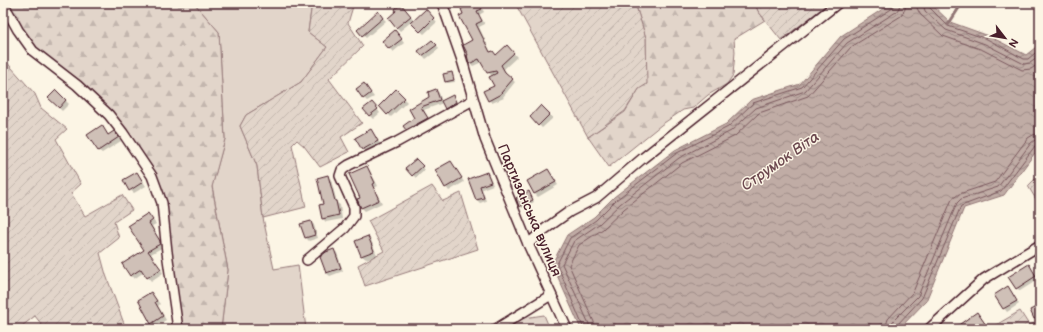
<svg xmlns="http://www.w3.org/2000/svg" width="1043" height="332" font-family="'Balsamiq Sans',sans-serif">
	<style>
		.grass { fill: #e2d5ca; stroke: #967a7a }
		.forest { fill: url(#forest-firs); stroke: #967a7a }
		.garden { fill: url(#garden-furrows); stroke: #967a7a }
		.water { fill: url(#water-waves); stroke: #917474 }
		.shadow { fill: #0003 }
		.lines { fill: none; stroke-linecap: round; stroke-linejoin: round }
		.shore { stroke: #79575c; stroke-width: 1 }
		.stream { stroke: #917474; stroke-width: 3 }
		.building { fill: #cfc0b7; stroke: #4a1f2b }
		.minor-casing { stroke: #4a1f2b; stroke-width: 12 }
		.minor { stroke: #fcf5e5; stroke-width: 9 }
		.labels { text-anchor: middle; stroke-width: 3; stroke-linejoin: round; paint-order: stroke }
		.street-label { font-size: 14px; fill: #4a1f2b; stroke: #fcf5e5 }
		.water-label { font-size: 15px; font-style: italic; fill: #6d4950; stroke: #fcf5e5 }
	</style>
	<defs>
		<pattern id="forest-firs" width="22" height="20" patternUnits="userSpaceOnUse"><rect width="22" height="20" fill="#e2d5ca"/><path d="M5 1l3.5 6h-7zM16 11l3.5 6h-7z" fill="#c3b6ae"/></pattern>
		<pattern id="garden-furrows" width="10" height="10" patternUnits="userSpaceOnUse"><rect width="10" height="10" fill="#e2d5ca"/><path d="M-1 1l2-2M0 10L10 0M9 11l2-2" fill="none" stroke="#c3b6ae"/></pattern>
		<pattern id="water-waves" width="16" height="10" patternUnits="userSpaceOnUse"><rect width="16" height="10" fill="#c0aca5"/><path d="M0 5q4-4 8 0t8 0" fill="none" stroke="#9e8b87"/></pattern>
	</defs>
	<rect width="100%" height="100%" fill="#fcf5e5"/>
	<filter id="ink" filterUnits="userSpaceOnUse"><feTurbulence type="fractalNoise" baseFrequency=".025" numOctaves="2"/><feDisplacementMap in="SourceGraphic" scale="8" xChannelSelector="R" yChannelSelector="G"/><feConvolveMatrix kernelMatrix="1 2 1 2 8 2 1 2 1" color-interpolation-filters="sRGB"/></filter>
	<g filter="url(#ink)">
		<g class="grass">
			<path d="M194,3H312L308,32L327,47L301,82L246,115L240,126L257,166L263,218L274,269L298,265L306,329H221L228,270L212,186L225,139L219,32Z"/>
			<path d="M544,315L550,329H507L517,319Z"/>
		</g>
		<g class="forest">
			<path d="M8,3H194L219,32L225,139L212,187L228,270L221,329H178L162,203L123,133L33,51Z"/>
			<path d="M635,3H755L758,11L765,20L734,39L735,52L733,75L727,84L708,95L693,108L683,110L661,125L609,167L588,137L625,112L639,89L646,58V38Z"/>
		</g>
		<g class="garden">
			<path d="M312,3H354L348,23L363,46L329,79L362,123L341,137L349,152L320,167L304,146L297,140L292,145L306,207L263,218L257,166L240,126L246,115L301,82L327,47L308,32Z"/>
			<path d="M515,3H635L646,38L647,84L639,89L625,111L588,137Z"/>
			<path d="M755,3H829L781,40L758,11Z"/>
			<path d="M3,58L35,94L41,108L67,129L56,139L81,184L71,193L85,216L122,195L132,210L114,222L119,238L100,253L106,275L126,329H45L35,316L18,329H3Z"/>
			<path d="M1040,174V200L1037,201L1028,186Z"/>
			<path d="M432,186L443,201L461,193L478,249L365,286L358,265L384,251L368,221Z"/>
			<path d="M1020,311L1029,325L1040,321V329H989Z"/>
		</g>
		<path class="water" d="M897,3H930L950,22L989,36L1026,55L1040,44V146L1004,195L964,208L926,301L899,329H581L552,264L567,235L594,217L614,197L675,150L726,124L751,100L800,84L841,36L889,5Z"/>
		<g class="shadow">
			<path d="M474,3H479L484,12L479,15L485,24L479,27L491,53L493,52L497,56L507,46L517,57L504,69L508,76L515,82L503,97L504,98L492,103L489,100L495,86L492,76L488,72L482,62L473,66L470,63L473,41Z"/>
			<path d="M404,8L414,21L426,10L437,22L424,34L411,22L400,31L396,27L398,11Z"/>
			<path d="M381,16L386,21L366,38L358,30Z"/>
			<path d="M398,35L404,43L393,52L383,41Z"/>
			<path d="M436,44L439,49L426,59L419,51Z"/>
			<path d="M452,73L455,82L447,83L444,75Z"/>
			<path d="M364,84L374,97L367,101L364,98Z"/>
			<path d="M436,90L439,93L442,102L452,96L459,106L449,111L443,103L424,110L430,121L409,133L406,130L416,119L410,110L431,97Z"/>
			<path d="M56,91L69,104L62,111L49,98Z"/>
			<path d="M396,91L407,102L391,117L380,106Z"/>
			<path d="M375,106L380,113L373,119L369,115Z"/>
			<path d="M541,107L553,118L542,128L531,117Z"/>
			<path d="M105,130L109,136H117L121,141L102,153L98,150Z"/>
			<path d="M371,130L381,145L367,153L357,138Z"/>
			<path d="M451,162L464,182L449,191L446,187Z"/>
			<path d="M419,163L425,170L416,178L413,175Z"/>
			<path d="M366,167L370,171L378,186L374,188L382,203L365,211L362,208V198Z"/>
			<path d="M548,170L558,185L538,197L535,194Z"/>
			<path d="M137,173L146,186L134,193L130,190Z"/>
			<path d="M487,173L490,177L493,185L482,189L486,201L480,203L477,200L470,179Z"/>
			<path d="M328,176L331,180L337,203L340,205L342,219L326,222L323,219Z"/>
			<path d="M530,194L534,202L522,208L517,198Z"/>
			<path d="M148,214L156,224L152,226L163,247L151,254L163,273L151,281L144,272L134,279L131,275L145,250Z"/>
			<path d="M311,222L314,225L318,238L309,241L306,238Z"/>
			<path d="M368,237L371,240L377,255L366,259L362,256L357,241Z"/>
			<path d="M334,250L337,253L343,271L330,276L326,273Z"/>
			<path d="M1028,265L1039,279L1020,291L1017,288Z"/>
			<path d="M1008,287L1019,304L1007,312L1004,308Z"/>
			<path d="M151,293L160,304L158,306L166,320L155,326L152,323Z"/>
			<path d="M1040,306V321L1039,322L1035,319L1031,311Z"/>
			<path d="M980,317L989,329H960Z"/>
		</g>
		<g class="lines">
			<g class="shore">
				<path d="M916,3L917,8L920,14L943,36L983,50L1022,70L1031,69L1040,63"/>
				<path d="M923,3L925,11L946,30L985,44L1024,64L1030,63L1040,56"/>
				<path d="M928,3L929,7L948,26L987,39L1024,59H1028L1040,49"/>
				<path d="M584,329L557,264L570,238L596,220L616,200L677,153L728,127L753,103L802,87L844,39L893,8L895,3"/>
				<path d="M589,329V324L562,264L574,241L599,224L620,204L679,158L731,131L756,108L805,91L847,43L896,12L899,8L900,3"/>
				<path d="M595,329L594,322L569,265L579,245L603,229L624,209L682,163L735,136L759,113L808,96L851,47L901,16L905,9L906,3"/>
				<path d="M885,329L888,319L913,292L952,199L959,194L995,182L1028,138L1033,135L1040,133"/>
				<path d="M891,329L893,321L918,296L957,203L961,199L998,187L1031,143L1035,140L1040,139"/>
				<path d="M896,329L897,325L922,298L961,206L1001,191L1035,146L1040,144"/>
			</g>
			<path class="stream" d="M948,25L962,3"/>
		</g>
		<g class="building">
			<path d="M472,3H479L482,9L477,11L482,21L476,24L490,52L493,51L496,55L507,45L514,53L501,65L505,72L513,79L501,93V94L488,101L483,91L494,86L489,77L497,73L496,71L487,73L479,59L469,64L467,55H468L463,45L472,40L459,16L463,14L461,9Z"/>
			<path d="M401,4L411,16L396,28L388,18L396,11L395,9Z"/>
			<path d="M426,9L434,18L420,32L411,23Z"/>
			<path d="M378,11L383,18L362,36L357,30Z"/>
			<path d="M395,30L402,39L389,49L382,41Z"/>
			<path d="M432,40L437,45L422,56L418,51Z"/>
			<path d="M452,72L454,80L445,82L443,74Z"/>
			<path d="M364,83L371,93L363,99L356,89Z"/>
			<path d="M396,89L405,98L387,115L379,106Z"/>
			<path d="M436,89L440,100L421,107L428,118L406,130L403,126L414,118L409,109L429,97L428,92Z"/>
			<path d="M56,90L66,100L59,108L48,98Z"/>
			<path d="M453,95L456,102L445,109L441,101Z"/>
			<path d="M372,102L378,109L369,116L363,109Z"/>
			<path d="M541,105L550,114L538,126L530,117Z"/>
			<path d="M102,125L108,135L114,131L119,137L98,151L87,135Z"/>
			<path d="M371,129L378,141L362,150L355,138Z"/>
			<path d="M416,159L423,166L412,176L405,168Z"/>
			<path d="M451,161L462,178L445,188L435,170Z"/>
			<path d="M367,166L375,183L372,184L379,200L361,208L357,199L360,198L349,174Z"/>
			<path d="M548,169L556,182L534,194L527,181Z"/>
			<path d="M137,172L143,182L129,191L123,180Z"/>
			<path d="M487,172L491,182L480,186L484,198L476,200L468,179Z"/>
			<path d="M328,175L335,201H336L339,215L322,219L319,205L323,204L317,178Z"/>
			<path d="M529,191L533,200L519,207L516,198Z"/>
			<path d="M148,213L153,220L149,223L160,241V244L148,251L161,269L147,278L141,269L130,276L122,264L144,250L128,226Z"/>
			<path d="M311,221L315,235L305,238L300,224Z"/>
			<path d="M368,236L374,251L361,256L355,241Z"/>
			<path d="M334,249L341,268L326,273L320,257L326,252Z"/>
			<path d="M1029,264L1036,276L1016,289L1008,277Z"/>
			<path d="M1008,286L1017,301L1003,309L994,295Z"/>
			<path d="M151,292L157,301L155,302L163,316L151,324L138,300Z"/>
			<path d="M1040,305V317L1034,319L1030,310Z"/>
			<path d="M977,312L986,325L981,329H953Z"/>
		</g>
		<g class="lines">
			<defs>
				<g id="minor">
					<path d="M3,3L18,30L33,51L77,85L109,115L123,133L152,176L162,203L167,252L178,329"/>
					<path d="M442,3L462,60L485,139L528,244L567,329"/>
					<path d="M528,244L545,229L569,212L596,198L643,158L838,3"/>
					<path d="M307,260L345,228L354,216V207L340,176L342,170L349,165L397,142L473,100"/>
					<path d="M496,329L551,295"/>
					<path d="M929,329L984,279L1040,245"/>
				</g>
			</defs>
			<use href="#minor" class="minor-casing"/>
			<use href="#minor" class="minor"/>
		</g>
	</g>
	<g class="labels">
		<g class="street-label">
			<text transform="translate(530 210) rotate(67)" y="5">Партизанська вулиця</text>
		</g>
		<g class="water-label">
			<text transform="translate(780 161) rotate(-35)" y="5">Струмок Віта</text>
		</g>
	</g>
	<rect width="1043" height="332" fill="none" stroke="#fcf5e5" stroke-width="16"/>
	<rect x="8" y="8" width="1027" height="316" fill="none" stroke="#4a1f2b" stroke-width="1.5" filter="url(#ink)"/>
	<g transform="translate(1005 38) rotate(121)" stroke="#fcf5e5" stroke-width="3" paint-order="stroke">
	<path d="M0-3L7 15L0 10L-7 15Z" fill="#4a1f2b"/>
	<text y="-6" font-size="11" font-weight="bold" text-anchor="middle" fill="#4a1f2b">N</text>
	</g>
</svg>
